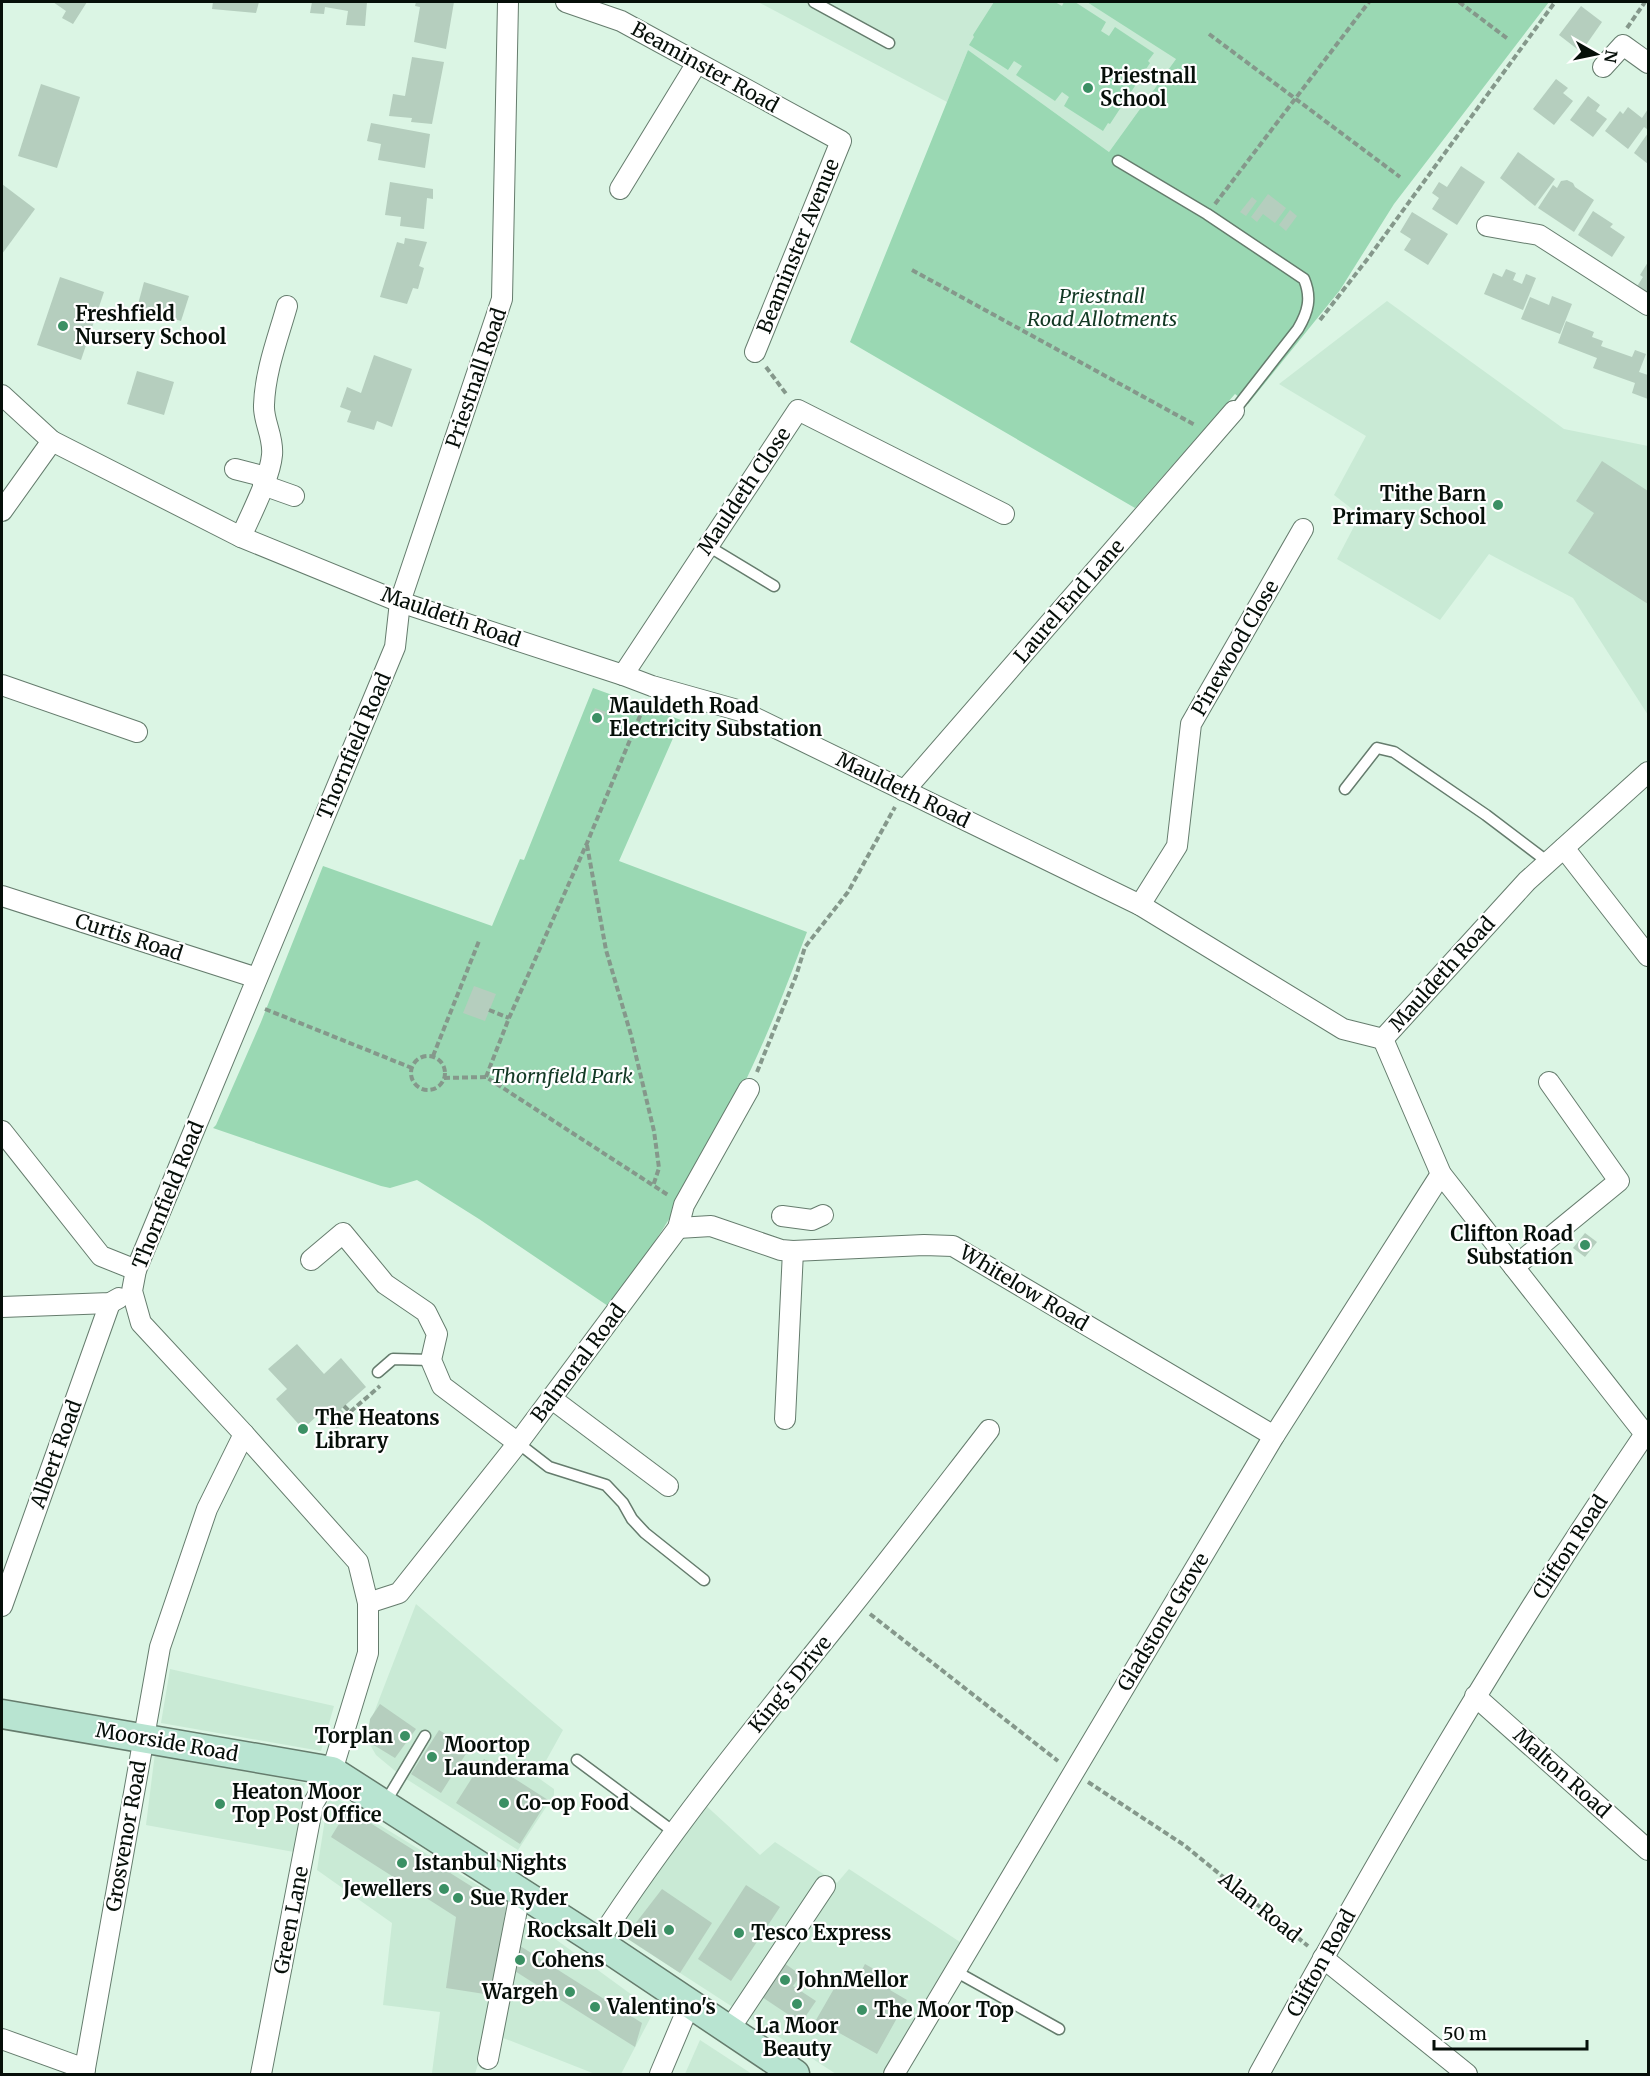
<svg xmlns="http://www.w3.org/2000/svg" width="1650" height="2076" font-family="Merriweather,serif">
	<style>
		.built { fill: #c9ead5 }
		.green { fill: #9ad8b3 }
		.building { fill: #b5cebe }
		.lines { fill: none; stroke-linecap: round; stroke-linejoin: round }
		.lane-casing { stroke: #657c6d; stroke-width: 13 }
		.street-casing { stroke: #657c6d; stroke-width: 22 }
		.secondary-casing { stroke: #657c6d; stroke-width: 31 }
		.path { stroke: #85988b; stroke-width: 4; stroke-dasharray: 6 3; stroke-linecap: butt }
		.lane { stroke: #fff; stroke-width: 10 }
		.street { stroke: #fff; stroke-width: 20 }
		.secondary { stroke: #b8e4d1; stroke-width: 28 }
		.poi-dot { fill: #3b9064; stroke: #fff; stroke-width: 2 }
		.labels { text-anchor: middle; stroke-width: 4.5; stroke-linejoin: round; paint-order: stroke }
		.street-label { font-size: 20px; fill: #060f09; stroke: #fff }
		.poi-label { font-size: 20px; font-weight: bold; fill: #060f09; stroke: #fff; text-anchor: start }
		.park-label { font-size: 20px; font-style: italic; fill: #123924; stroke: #fff }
	</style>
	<rect width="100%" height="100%" fill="#dbf5e4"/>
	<g class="built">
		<path d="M758,2H1217L1109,152L968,50L947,102Z"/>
		<path d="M1387,301L1564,429L1648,446V715L1573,598L1489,554L1440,620L1337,559L1360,515L1334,495L1366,436L1279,384Z"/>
		<path d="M416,1604L563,1730L537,1777L554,1789V1795L518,1850L400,1775L376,1755L365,1736Z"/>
		<path d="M170,1669L334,1706L321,1751L161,1723Z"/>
		<path d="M155,1753L305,1783L294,1852L146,1825Z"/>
		<path d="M329,1794L502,1900L654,2011L621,2074H595L488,2032L475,2074L432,2073L440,2012L383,2005L392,1923L317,1870Z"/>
		<path d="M702,1802L760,1855L775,1842L837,1883L849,1869L960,1942L882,2074H836L609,1927Z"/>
		<path d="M700,2040L752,2074H685Z"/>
	</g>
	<g class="green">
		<path d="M994,2H1055L1062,6L1064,2H1075L1106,22L1101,31L1109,36L1115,27L1154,53L1148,61L1150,63L1110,124L1108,123L1103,131L1064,106L1069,97L1062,92L1055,101L1016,75L1022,66L1014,61L1008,70L969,45L974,37L973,35Z"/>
		<path d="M1087,2H1549L1394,204L1340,290L1248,404L1235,394L1135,508L850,342L968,50L1109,152L1176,59Z"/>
		<path d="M593,688L681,720L619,861L807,932C786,987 765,1043 738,1096C702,1170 657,1240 611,1308L479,1219L417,1180L390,1188L381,1186L213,1128L216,1125L261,1022L323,866L492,926L520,859L524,860Z"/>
	</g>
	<g class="building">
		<path d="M53,2H87L73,24L62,18L66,11Z"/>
		<path d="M213,2H259L256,13L212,9Z"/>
		<path d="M312,2H367L365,26L346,25L348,11L325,7L324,14L310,13Z"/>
		<path d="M416,2H454L446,49L414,42L420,7L415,6Z"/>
		<path d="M1581,6L1602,22L1581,52L1559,35Z"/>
		<path d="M412,57L444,62L432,124L411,122L412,118L389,116L393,94L405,96Z"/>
		<path d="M1556,79L1568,88L1563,93L1573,101L1554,125L1533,109Z"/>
		<path d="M41,84L80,97L57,168L18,156Z"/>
		<path d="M1588,96L1600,105L1596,111L1607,119L1593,137L1570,120Z"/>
		<path d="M1628,107L1642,118L1648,109V128L1647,129L1644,127L1628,149L1605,131L1620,111L1623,114Z"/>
		<path d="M371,123L430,134L425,168L378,160L381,144L367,141Z"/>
		<path d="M1648,133V164L1634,153Z"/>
		<path d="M1518,152L1555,179L1535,206L1500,178Z"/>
		<path d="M1461,166L1485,182L1457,225L1432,209L1439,198L1432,193L1439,182L1447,187Z"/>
		<path d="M1567,180L1573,183L1575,187L1594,200L1574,232L1538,208L1553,185L1557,188L1561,181Z"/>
		<path d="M390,182L433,189V199L427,198L424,229L400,226L401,217L385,215Z"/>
		<path d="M2,184L35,209L2,254Z"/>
		<path d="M1268,194L1286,208L1275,223L1263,214L1257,222L1251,217Z"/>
		<path d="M1252,197L1257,201L1246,216L1240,212Z"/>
		<path d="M1290,210L1297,216L1286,231L1279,225Z"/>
		<path d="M1593,211L1613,224L1610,227L1625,237L1612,257L1578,235Z"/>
		<path d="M1412,212L1448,234L1428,265L1404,250L1411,239L1400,232Z"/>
		<path d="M405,238L427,242L419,266L424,268L418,289L413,288L407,304L380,297L397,242L404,244Z"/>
		<path d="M1648,262V296L1636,288L1643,277L1640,275Z"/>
		<path d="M1506,269L1516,273L1513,280L1522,284L1526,274L1536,278L1523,310L1484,294L1493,273L1502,277Z"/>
		<path d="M60,277L104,292L81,360L37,345Z"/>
		<path d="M144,282L189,296L181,321L137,308Z"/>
		<path d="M1552,296L1572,304L1560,334L1521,319L1530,297L1549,305Z"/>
		<path d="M1566,321L1594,332L1592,337L1603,341L1601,346L1632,357L1635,350L1646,354L1639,372L1648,375V399L1632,393L1635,383L1593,368L1597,358L1558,343Z"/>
		<path d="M374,355L412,369L392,427L377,421L374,430L347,422L351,411L340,407L347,387L361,393Z"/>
		<path d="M137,371L174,382L164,415L127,404Z"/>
		<path d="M1602,461L1648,491V604L1568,553L1594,513L1576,501Z"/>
		<path d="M595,708L606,712L599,727L589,723Z"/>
		<path d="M474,986L496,994L485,1021L463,1013Z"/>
		<path d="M1585,1233L1597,1242L1585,1257L1573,1248Z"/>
		<path d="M297,1344L324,1374L341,1358L366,1387L341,1409L349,1418L337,1429L321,1412L303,1429L276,1399L287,1389L268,1369Z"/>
		<path d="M380,1704L416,1729L395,1758L372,1744L368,1734L370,1719Z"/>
		<path d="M439,1730L469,1749L441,1793L411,1774Z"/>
		<path d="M484,1759L548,1800L520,1844L456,1803Z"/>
		<path d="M348,1809L506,1908L491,1995L446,1988L456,1917L331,1837Z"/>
		<path d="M746,1885L780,1907L731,1981L698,1959Z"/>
		<path d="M662,1889L712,1923L680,1973L625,1937Z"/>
		<path d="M517,1944L642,2023L635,2047L510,1968Z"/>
		<path d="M784,1963L801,1975L793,1986L816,2001L801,2023L762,1997Z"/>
		<path d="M865,1964L895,1981L890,1990L907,2000L877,2054L816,2020L839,1980L852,1988Z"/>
	</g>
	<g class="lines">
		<defs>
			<g id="lane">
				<path d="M814,2L889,43"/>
				<path d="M1118,161L1207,214L1304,279C1312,298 1308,312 1298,329L1234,411"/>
				<path d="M708,546L774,586"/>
				<path d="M1345,789L1377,748L1394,752L1486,815L1548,862"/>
				<path d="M378,1372L393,1359L431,1360"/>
				<path d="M518,1443L549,1467L606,1485L623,1503L632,1519L645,1533L704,1580"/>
				<path d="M577,1760L674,1832"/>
				<path d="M385,1803L425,1736"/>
				<path d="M955,1971L1059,2029"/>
			</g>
			<g id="street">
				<path d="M566,2L621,21L841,141L755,352"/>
				<path d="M1603,67L1623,45L1648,63"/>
				<path d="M620,189L697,63"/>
				<path d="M1487,226L1539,235L1648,305"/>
				<path d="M2,395L52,441L241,537L400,602L623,675L652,686L741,711L1140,905L1343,1029L1383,1039"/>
				<path d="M235,469L266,477"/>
				<path d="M263,485L294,496"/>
				<path d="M2,511L52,441"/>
				<path d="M241,537C251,514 270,478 272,455C274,437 263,421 264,405C265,371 278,338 287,306"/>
				<path d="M623,675L798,410L1004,514"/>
				<path d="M2,685L137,732"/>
				<path d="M904,791L1234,411"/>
				<path d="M1564,848L1648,956"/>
				<path d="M2,896L257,978"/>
				<path d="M1140,905L1177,846L1191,724L1303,529"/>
				<path d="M1383,1039L1527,881L1648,772"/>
				<path d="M2,1131L101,1256L136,1270"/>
				<path d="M782,1216L812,1220L823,1215"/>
				<path d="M678,1228L711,1226L781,1250L793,1251L924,1245L953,1246L1274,1436"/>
				<path d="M311,1260L343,1233L385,1284L426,1312L437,1334L431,1360L442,1386L518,1443"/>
				<path d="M1514,1267L1619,1181L1549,1082"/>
				<path d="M2,1307L110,1303L119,1298"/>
				<path d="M552,1399L668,1486"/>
				<path d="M785,1419L793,1251"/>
				<path d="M368,1603L399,1593L518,1443L678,1228L684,1205L749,1089"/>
				<path d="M2,1606L110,1303"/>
				<path d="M1475,1696L1648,1850"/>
				<path d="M598,1942C672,1828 758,1723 844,1616C893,1555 941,1492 989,1430"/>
				<path d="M1323,1958L1467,2074"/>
				<path d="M729,2030L825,1886"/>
				<path d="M2,2039L85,2069"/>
				<path d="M488,2059L520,1894"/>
				<path d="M84,2074L160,1647L207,1509L244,1434"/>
				<path d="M261,2074L313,1804L332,1771L368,1653V1603L358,1562L244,1434L141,1323L132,1291L136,1270L395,647L400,602L502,299L508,2"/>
				<path d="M660,2074L690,2003"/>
				<path d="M894,2074L1274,1436L1441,1174"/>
				<path d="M1259,2074C1379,1856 1504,1640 1645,1434L1441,1174L1383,1039"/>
			</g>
			<path id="secondary" d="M2,1714L332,1771L598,1942L795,2074"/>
		</defs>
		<use href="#lane" class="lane-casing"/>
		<use href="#street" class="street-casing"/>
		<use href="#secondary" class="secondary-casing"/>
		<g class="path">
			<path d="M1459,2L1508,39"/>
			<path d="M1627,28L1645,2"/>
			<path d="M1209,34L1400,177"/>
			<path d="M1215,204L1369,2"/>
			<path d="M912,270L1195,425"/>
			<path d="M1320,320L1369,257L1555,2"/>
			<path d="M766,367L787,395"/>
			<path d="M587,845L606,950L631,1035L654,1131L659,1168L653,1186"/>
			<path d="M265,1009L412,1068"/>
			<path d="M489,1010L509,1018"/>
			<circle cx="428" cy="1073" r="17"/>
			<path d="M433,1056L479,941"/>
			<path d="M757,1072L796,976L805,947L848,892L895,807"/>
			<path d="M486,1077L509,1018L587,843L645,704"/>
			<path d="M444,1078L486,1077L668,1195"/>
			<path d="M344,1406L350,1412L380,1386"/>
			<path d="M870,1614L1058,1761"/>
			<path d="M1088,1782L1184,1845L1308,1946"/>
		</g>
		<use href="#lane" class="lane"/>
		<use href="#street" class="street"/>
		<use href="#secondary" class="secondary"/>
	</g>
	<g class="poi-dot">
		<circle cx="1088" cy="88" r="6"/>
		<circle cx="63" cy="326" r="6"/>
		<circle cx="1498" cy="505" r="6"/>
		<circle cx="597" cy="718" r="6"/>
		<circle cx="1585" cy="1245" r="6"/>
		<circle cx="303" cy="1429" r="6"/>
		<circle cx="405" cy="1736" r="6"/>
		<circle cx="432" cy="1757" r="6"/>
		<circle cx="504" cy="1803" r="6"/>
		<circle cx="220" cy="1804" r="6"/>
		<circle cx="402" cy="1863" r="6"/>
		<circle cx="444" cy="1889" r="6"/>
		<circle cx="458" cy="1898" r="6"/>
		<circle cx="669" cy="1930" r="6"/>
		<circle cx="739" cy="1933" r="6"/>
		<circle cx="520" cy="1960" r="6"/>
		<circle cx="785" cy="1980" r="6"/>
		<circle cx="570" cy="1992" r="6"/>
		<circle cx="797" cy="2004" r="6"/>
		<circle cx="595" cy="2007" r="6"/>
		<circle cx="862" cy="2010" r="6"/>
	</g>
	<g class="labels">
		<g class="street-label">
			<text transform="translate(705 67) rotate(29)" y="7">Beaminster Road</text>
			<text transform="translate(798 246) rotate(-68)" y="7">Beaminster Avenue</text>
			<text transform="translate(476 378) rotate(-71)" y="7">Priestnall Road</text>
			<text transform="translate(744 491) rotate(-56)" y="7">Mauldeth Close</text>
			<text transform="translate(1069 601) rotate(-49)" y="7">Laurel End Lane</text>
			<text transform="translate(451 617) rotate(19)" y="7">Mauldeth Road</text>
			<text transform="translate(1235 648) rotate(-60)" y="7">Pinewood Close</text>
			<text transform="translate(354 746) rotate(-67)" y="7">Thornfield Road</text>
			<text transform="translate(903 790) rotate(26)" y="7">Mauldeth Road</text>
			<text transform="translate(129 937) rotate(18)" y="7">Curtis Road</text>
			<text transform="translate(1442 974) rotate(-48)" y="7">Mauldeth Road</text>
			<text transform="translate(168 1195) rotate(-68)" y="7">Thornfield Road</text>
			<text transform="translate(1024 1288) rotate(31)" y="7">Whitelow Road</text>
			<text transform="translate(578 1363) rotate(-53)" y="7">Balmoral Road</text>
			<text transform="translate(56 1454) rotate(-70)" y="7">Albert Road</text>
			<text transform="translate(1570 1547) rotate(-57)" y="7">Clifton Road</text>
			<text transform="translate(1163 1622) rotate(-59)" y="7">Gladstone Grove</text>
			<text transform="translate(790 1684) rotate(-51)" y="7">King's Drive</text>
			<text transform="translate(167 1742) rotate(10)" y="7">Moorside Road</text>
			<text transform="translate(1562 1773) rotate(42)" y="7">Malton Road</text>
			<text transform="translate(126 1836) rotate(-80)" y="7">Grosvenor Road</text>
			<text transform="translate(1260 1907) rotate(39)" y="7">Alan Road</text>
			<text transform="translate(291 1920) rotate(-79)" y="7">Green Lane</text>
			<text transform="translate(1321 1963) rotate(-61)" y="7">Clifton Road</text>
		</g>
		<g class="poi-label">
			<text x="1100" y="83">Priestnall<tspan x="1100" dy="23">School</tspan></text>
			<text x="75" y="321">Freshfield<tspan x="75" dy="23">Nursery School</tspan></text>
			<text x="1486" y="501" text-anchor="end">Tithe Barn<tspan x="1486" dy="23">Primary School</tspan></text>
			<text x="609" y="713">Mauldeth Road<tspan x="609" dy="23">Electricity Substation</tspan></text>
			<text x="1573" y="1241" text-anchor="end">Clifton Road<tspan x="1573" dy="23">Substation</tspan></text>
			<text x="315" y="1425">The Heatons<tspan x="315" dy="23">Library</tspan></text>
			<text x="393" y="1743" text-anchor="end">Torplan</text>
			<text x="444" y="1752">Moortop<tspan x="444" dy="23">Launderama</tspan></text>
			<text x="232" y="1799">Heaton Moor<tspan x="232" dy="23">Top Post Office</tspan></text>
			<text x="516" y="1810">Co-op Food</text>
			<text x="414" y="1870">Istanbul Nights</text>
			<text x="432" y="1896" text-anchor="end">Jewellers</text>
			<text x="470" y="1905">Sue Ryder</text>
			<text x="657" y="1937" text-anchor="end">Rocksalt Deli</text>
			<text x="751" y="1940">Tesco Express</text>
			<text x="532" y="1967">Cohens</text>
			<text x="797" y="1987">JohnMellor</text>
			<text x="558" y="1999" text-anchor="end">Wargeh</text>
			<text x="607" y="2014">Valentino's</text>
			<text x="874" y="2017">The Moor Top</text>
			<text x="797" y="2033" text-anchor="middle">La Moor<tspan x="797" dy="23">Beauty</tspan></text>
		</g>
		<g class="park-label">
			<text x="1102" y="303">Priestnall<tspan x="1102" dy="23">Road Allotments</tspan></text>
			<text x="562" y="1083">Thornfield Park</text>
		</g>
	</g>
	<rect width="1650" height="2076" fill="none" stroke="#060f09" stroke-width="6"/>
	<g transform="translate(1596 54) rotate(99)" stroke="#ffffff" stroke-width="4.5" paint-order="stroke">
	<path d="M0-4.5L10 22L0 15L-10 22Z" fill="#060f09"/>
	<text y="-9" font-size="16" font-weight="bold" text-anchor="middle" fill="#060f09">N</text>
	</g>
	<path d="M1434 2040v9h153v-9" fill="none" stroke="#060f09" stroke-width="3"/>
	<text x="1443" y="2040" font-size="18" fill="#060f09" stroke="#ffffff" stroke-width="4.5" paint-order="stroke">50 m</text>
</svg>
